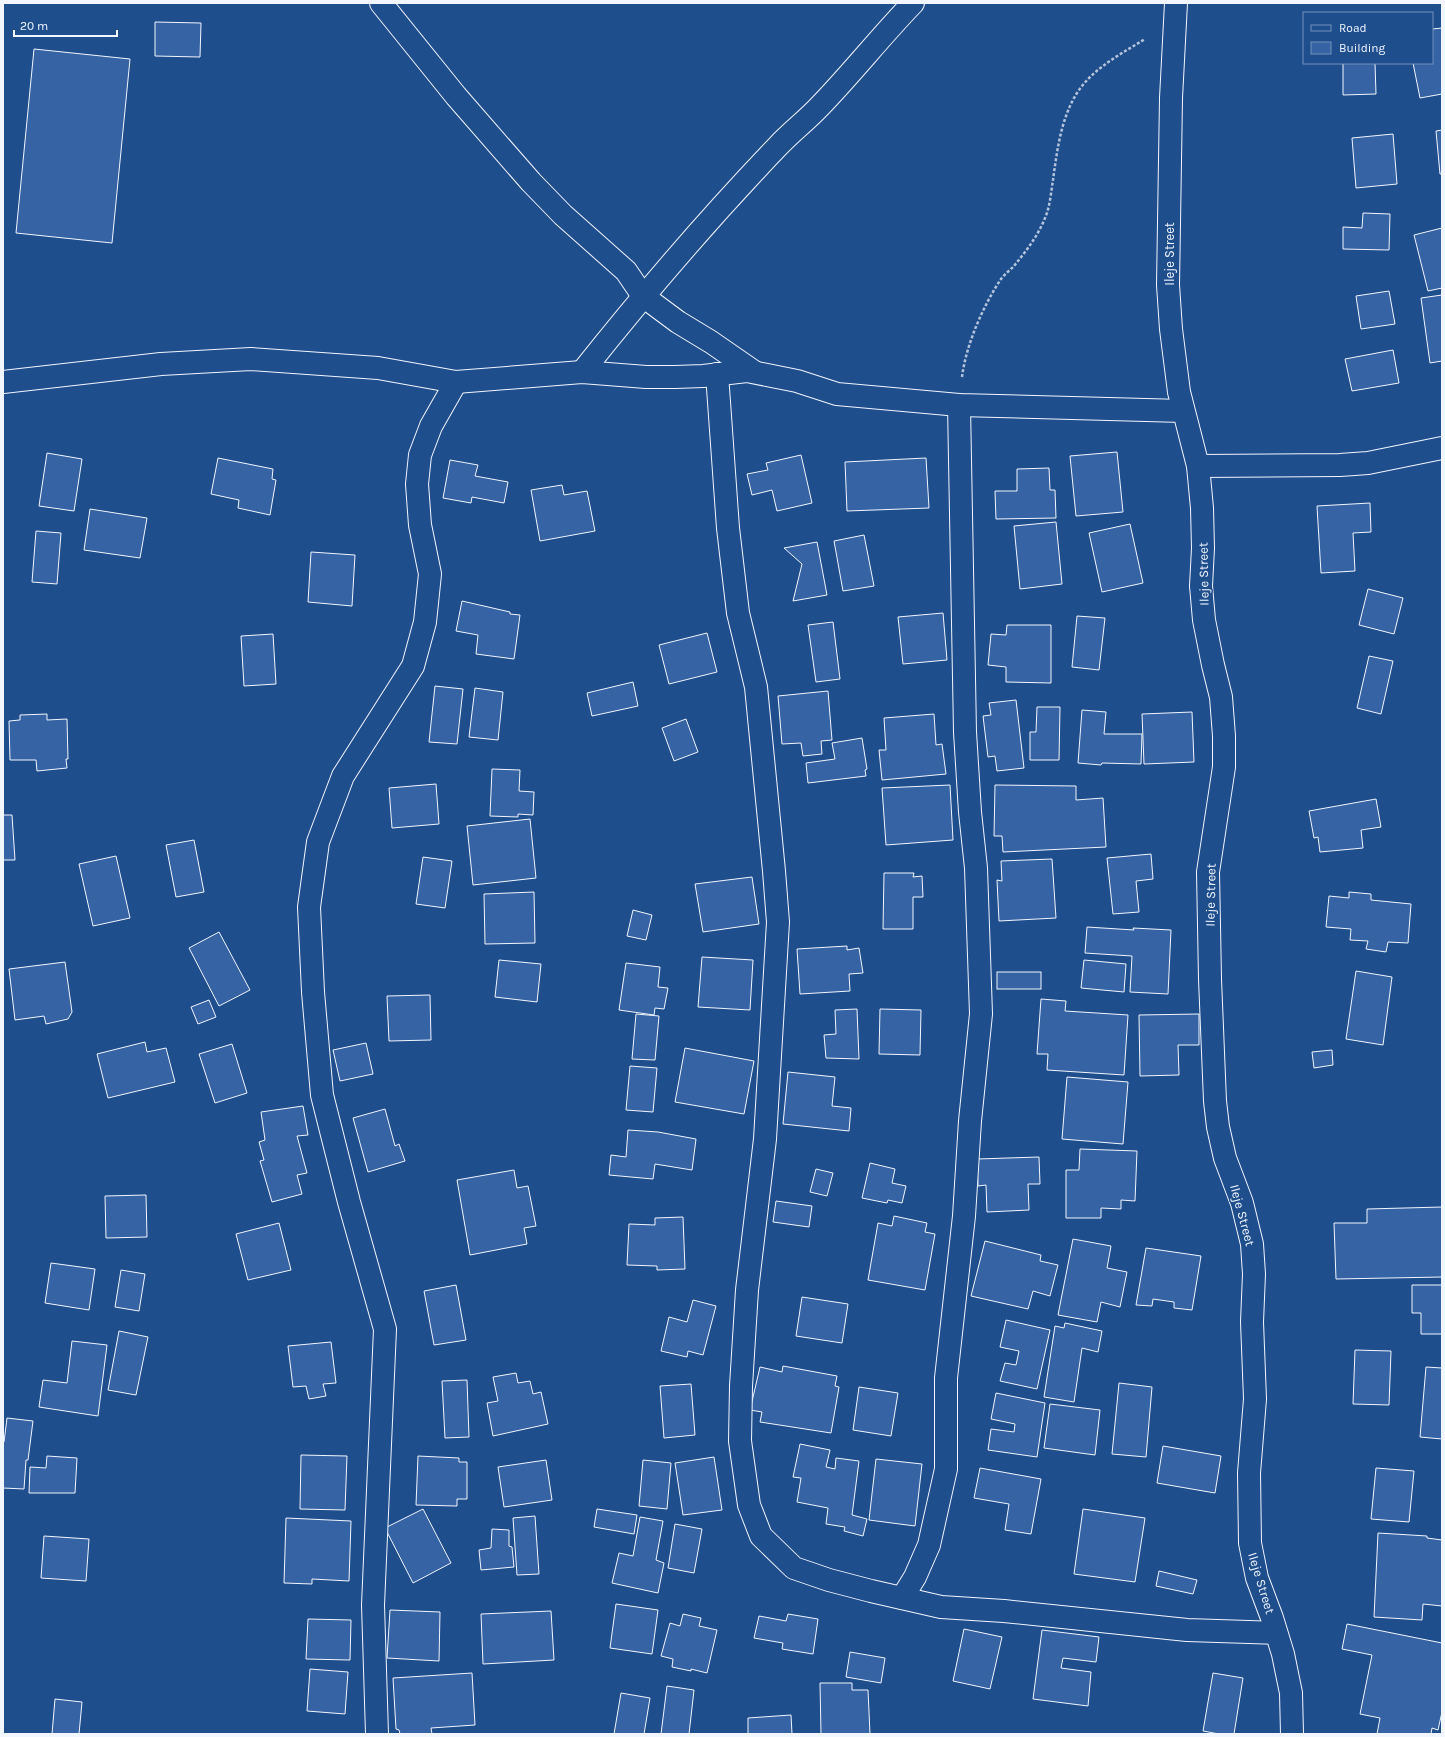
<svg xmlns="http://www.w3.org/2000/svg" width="1445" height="1737" font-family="Karla,sans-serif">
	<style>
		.building { fill: #3563a3; stroke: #f2f6ff }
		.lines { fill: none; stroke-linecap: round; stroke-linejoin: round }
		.street-casing { stroke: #f2f6ff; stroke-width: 24 }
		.path { stroke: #b3c4dc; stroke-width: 2.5; stroke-dasharray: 3 2; stroke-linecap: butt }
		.street { stroke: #1f4e8c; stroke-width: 22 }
		.labels { text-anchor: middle; stroke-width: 3; stroke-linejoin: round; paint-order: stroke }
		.street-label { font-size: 13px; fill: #f2f6ff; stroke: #1f4e8c }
	</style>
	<rect width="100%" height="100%" fill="#1f4e8c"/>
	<g class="building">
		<path d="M155,22L201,23L200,57L155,56Z"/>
		<path d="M1442,28V94L1420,98L1413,63H1432V29Z"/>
		<path d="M34,49L130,59L112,243L16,233Z"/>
		<path d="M1343,63H1375L1376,94L1343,95Z"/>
		<path d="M1442,130V174H1440L1436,131Z"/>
		<path d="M1393,134L1397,184L1356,188L1352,138Z"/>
		<path d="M1363,213L1390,214L1389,250L1343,249V227L1362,228Z"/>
		<path d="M1442,228V288L1428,291L1414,235Z"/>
		<path d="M1389,291L1395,324L1361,329L1356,296Z"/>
		<path d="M1442,295V361L1430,363L1421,298Z"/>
		<path d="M1393,350L1399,383L1352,391L1345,359Z"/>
		<path d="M1117,452L1123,512L1076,516L1070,456Z"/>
		<path d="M47,453L82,459L74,511L39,506Z"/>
		<path d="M801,455L812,503L777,511L772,490L752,495L747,474L768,470L766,463Z"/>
		<path d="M218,458L273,469L272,479L276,480L270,515L238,508L239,500L211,494Z"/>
		<path d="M926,458L929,508L847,511L845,462Z"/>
		<path d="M450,460L478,465L475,476L508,482L504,503L472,497L471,503L443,498Z"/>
		<path d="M1049,468L1050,490H1055L1056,518L996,519L995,491H1017V469Z"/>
		<path d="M562,485L564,495L587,491L595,531L540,541L531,490Z"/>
		<path d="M1370,503L1371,532L1353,533L1355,571L1321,573L1317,506Z"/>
		<path d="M90,509L147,518L140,558L84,550Z"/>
		<path d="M1056,522L1062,584L1020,589L1014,526Z"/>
		<path d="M1130,524L1143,583L1102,592L1089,533Z"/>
		<path d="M36,531L61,533L57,584L32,582Z"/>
		<path d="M864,535L874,586L843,591L834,541Z"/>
		<path d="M817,542L827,595L793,601L802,564L784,548Z"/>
		<path d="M311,552L355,555L352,606L308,602Z"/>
		<path d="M1368,589L1403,598L1394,634L1359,625Z"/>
		<path d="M462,601L510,612V614L520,615L514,659L476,654L478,635L456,631Z"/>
		<path d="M943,613L947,660L903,664L898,617Z"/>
		<path d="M1077,616L1105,618L1099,670L1072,667Z"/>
		<path d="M833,622L840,679L816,682L808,625Z"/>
		<path d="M1007,625H1051V683L1006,682V667L988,665L991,634L1006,635Z"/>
		<path d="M707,633L717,672L669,684L659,645Z"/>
		<path d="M273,634L276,684L244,686L241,636Z"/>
		<path d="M1369,656L1393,661L1381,714L1357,708Z"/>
		<path d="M633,682L638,706L592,716L587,693Z"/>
		<path d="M435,686L463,689L457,744L429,742Z"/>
		<path d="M475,688L503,692L498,740L469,737Z"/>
		<path d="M828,691L832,740L821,741L822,754L803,756L801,743L782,744L778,696Z"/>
		<path d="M1016,700L1024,768L997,771L995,756L988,757L983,716L991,715L989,703Z"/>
		<path d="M1037,707H1060L1059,760H1030V732H1036Z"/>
		<path d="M1082,710L1106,712L1104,734H1142L1141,764L1102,763L1101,765L1078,763Z"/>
		<path d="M1192,712L1194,762L1144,764L1142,714Z"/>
		<path d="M47,714V720L67,719L68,759H66L67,768L37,771L36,760H10L9,721L20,720V715Z"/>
		<path d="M934,714L936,745L942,744L946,774L882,780L879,750H886L884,718Z"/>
		<path d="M686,719L698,752L674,761L662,728Z"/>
		<path d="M862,738L867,769L865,770L866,776L808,783L806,763L835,759L832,743Z"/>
		<path d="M492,769L520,770L519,791L534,792L533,815L518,814V817L490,816Z"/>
		<path d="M436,784L439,824L392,828L389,788Z"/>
		<path d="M950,785L953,840L886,845L882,788Z"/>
		<path d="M995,785L1076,786V800L1103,798L1106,847L1003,852L1002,836H994Z"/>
		<path d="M1376,799L1381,827L1361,830L1363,848L1320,852L1318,837L1314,838L1309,811Z"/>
		<path d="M3,815H12L15,860H3Z"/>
		<path d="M530,819L536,878L473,885L467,826Z"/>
		<path d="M194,840L204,892L176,897L166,845Z"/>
		<path d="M1151,854L1153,879L1136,881L1139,912L1113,914L1107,858Z"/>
		<path d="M116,856L130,918L93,926L79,864Z"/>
		<path d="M423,857L452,861L445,908L416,904Z"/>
		<path d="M1052,859L1056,918L999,921L997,880L1002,881L1001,861Z"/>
		<path d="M884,873H914L913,877L922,876L923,897H913V929H883Z"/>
		<path d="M752,877L759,924L703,932L695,884Z"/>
		<path d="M534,892L535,943L485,944L484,894Z"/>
		<path d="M1349,892L1371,894V900L1411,904L1408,943L1388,942L1386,952L1366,949L1368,941L1350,940L1351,929L1326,927L1329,896L1349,898Z"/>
		<path d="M633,910L652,915L646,940L627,936Z"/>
		<path d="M1087,927L1134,930L1133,928L1171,930L1168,994L1130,992L1132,956L1085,953Z"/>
		<path d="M219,932L250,990L219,1006L189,948Z"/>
		<path d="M847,946V950L859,948L863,973L849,974L850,991L800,994L797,949Z"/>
		<path d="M702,957L753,960L750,1010L698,1007Z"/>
		<path d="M499,960L541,964L537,1002L495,997Z"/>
		<path d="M1084,960L1126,964L1124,992L1081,988Z"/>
		<path d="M65,962L72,1012L68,1019L46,1024L44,1016L15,1020L9,969Z"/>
		<path d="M626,963L660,967L658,987L668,988L664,1009L655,1008L654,1015L619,1010Z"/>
		<path d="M1356,971L1392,977L1383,1045L1346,1039Z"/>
		<rect x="997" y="972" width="44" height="17"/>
		<path d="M430,995L431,1040L389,1041L387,996Z"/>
		<path d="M1041,999L1066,1001L1065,1011L1128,1015L1124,1075L1047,1070L1048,1054H1037Z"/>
		<path d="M209,1000L216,1017L198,1024L191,1007Z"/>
		<path d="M857,1009L859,1059L826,1058L824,1035L836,1034L835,1010Z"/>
		<path d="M880,1009L921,1010L920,1055L879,1054Z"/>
		<path d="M636,1014L659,1016L655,1060L632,1059Z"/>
		<path d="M1199,1014V1045H1178L1179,1075L1140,1076L1139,1015Z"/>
		<path d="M145,1042L147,1052L166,1048L175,1082L108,1098L97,1054Z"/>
		<path d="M366,1043L373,1074L340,1081L333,1050Z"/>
		<path d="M232,1044L247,1093L215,1103L199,1054Z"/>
		<path d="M685,1048L754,1061L744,1114L675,1102Z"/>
		<path d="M1332,1050L1333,1065L1314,1068L1312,1052Z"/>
		<path d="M630,1066L657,1068L653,1112L626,1110Z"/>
		<path d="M788,1072L835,1077L832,1106L851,1108L849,1131L783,1124Z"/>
		<path d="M1067,1077L1128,1082L1123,1144L1062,1139Z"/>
		<path d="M303,1106L308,1135L297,1136L307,1173L297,1175L302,1194L272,1202L260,1161L264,1160L259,1142L265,1140L261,1112Z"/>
		<path d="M385,1109L395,1146L399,1144L405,1161L368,1172L353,1118Z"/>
		<path d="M628,1130L658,1132L696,1139L692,1170L655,1164L653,1179L609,1175L611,1155L626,1157Z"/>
		<path d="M1080,1149L1137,1151L1135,1201L1121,1200V1209L1101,1208V1218H1066V1170H1079Z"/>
		<path d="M1039,1157L1040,1184H1028L1029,1210L987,1212L986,1185L978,1186L977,1159Z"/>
		<path d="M870,1163L895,1169L892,1183L906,1186L902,1203L888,1200L887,1203L862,1198Z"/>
		<path d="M816,1169L833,1173L827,1196L810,1192Z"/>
		<path d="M514,1170L517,1188L528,1186L536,1226L524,1228L527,1244L470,1255L457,1180Z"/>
		<path d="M146,1195L147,1237L106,1238L105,1196Z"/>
		<path d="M776,1201L812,1206L809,1227L773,1222Z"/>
		<path d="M1442,1207V1277L1336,1279L1334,1223H1367V1209Z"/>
		<path d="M894,1216L927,1223L925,1232L935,1234L925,1290L868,1280L878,1223L892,1226Z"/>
		<path d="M683,1217L685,1269L657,1270V1266L627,1265L629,1224L655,1225V1218Z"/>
		<path d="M279,1223L291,1270L248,1280L236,1234Z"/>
		<path d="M1073,1239L1111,1246L1107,1268L1127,1272L1120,1307L1101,1302L1097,1322L1058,1315Z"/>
		<path d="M985,1241L1041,1255L1040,1261L1058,1265L1050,1296L1033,1291L1028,1309L971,1296Z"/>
		<path d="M1146,1248L1201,1256L1192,1310L1174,1308V1302L1153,1299L1152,1306L1136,1305Z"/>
		<path d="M51,1263L95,1269L89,1310L45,1303Z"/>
		<path d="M121,1270L145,1274L139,1311L115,1307Z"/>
		<path d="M456,1285L466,1340L434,1345L424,1291Z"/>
		<path d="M1412,1285H1442V1334H1421V1313H1412Z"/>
		<path d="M802,1297L848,1304L842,1343L796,1336Z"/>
		<path d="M693,1300L716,1306L703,1355L688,1351L687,1357L661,1351L669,1317L687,1322Z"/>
		<path d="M1006,1320L1050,1330L1037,1389L1000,1381L1005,1363L1016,1365L1019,1351L1000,1347Z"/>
		<path d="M1065,1323L1102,1331L1098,1352L1082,1348L1074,1402L1044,1397L1055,1326L1064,1328Z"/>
		<path d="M119,1331L148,1337L136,1395L108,1390Z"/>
		<path d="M72,1341L107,1345L98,1416L39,1407L43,1380L67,1383Z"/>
		<path d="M331,1342L336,1383L323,1384L326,1396L309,1399L306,1386L293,1387L288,1346Z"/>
		<path d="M1355,1350L1391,1351L1389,1405L1353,1404Z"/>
		<path d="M783,1366L837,1376L835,1386L839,1387L831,1433L760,1422L762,1412L750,1410L760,1367L782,1372Z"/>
		<path d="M1426,1367L1442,1368V1439L1420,1437Z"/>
		<path d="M516,1373L518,1383L530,1381L533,1394L541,1392L548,1424L493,1436L487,1403L498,1401L493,1377Z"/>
		<path d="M467,1380L469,1437L445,1438L442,1381Z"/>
		<path d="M1119,1383L1152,1387L1146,1457L1112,1454Z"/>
		<path d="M691,1384L695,1435L664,1438L660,1386Z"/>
		<path d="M859,1387L898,1393L891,1436L853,1430Z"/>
		<path d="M996,1393L1045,1403L1037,1457L988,1450L991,1429L1014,1432L1015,1424L991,1419Z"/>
		<path d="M1050,1404L1100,1410L1095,1455L1044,1448Z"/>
		<path d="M7,1418L33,1421L28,1460H26L24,1489L3,1488V1442H4Z"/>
		<path d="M800,1444L830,1450L826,1467L835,1469L836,1458L859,1461L852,1515L867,1519L863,1536L844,1531L845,1527L826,1524L828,1508L797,1502L801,1478L793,1477Z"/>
		<path d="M1163,1446L1221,1456L1215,1493L1157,1483Z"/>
		<path d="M301,1455L347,1456L345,1510L300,1509Z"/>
		<path d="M47,1456L77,1458L75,1493H29L30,1467L46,1468Z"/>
		<path d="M418,1456L459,1458V1462H467V1499H457V1506L416,1505Z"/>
		<path d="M714,1457L722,1510L683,1515L675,1463Z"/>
		<path d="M876,1459L922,1464L915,1526L869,1520Z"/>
		<path d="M546,1460L552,1500L504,1507L498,1467Z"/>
		<path d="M643,1460L671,1463L667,1509L639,1506Z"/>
		<path d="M980,1468L1041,1479L1031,1534L1005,1530L1009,1504L974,1498Z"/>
		<path d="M1376,1468L1414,1471L1409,1522L1371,1519Z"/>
		<path d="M423,1509L451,1563L413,1583L385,1528Z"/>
		<path d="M597,1509L637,1515L634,1534L594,1527Z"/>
		<path d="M1083,1509L1145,1518L1135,1582L1074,1574Z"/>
		<path d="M535,1516L539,1574L517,1575L513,1518Z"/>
		<path d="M640,1517L663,1521L656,1560L664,1563L658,1593L612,1583L619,1553L633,1556Z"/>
		<path d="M286,1518L351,1521L349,1581L312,1579V1584L284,1583Z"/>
		<path d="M675,1524L702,1529L694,1573L668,1568Z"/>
		<path d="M492,1529L509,1530V1546L512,1547L514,1567L481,1570L479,1550L491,1548Z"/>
		<path d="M1378,1533L1427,1536V1538L1442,1540V1606L1423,1604L1422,1620L1374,1617Z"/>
		<path d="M44,1536L89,1539L86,1581L41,1578Z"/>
		<path d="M1159,1571L1197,1580L1193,1594L1156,1586Z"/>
		<path d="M616,1604L658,1610L652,1654L610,1648Z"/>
		<path d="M390,1610L440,1612L439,1661L387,1658Z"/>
		<path d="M551,1611L554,1660L483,1664L481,1614Z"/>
		<path d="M683,1614L701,1618L699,1626L717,1630L707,1673L691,1669V1671L672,1667L673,1659L661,1656L670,1623L680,1626Z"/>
		<path d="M788,1614L818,1619L813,1654L782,1649L783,1643L754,1638L759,1616L786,1621Z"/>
		<path d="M308,1619L351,1620L350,1660L306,1659Z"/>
		<path d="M1347,1624L1442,1643V1712L1438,1730L1432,1728L1431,1734H1377L1380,1718L1360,1714L1372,1655L1342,1649Z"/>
		<path d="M964,1629L1002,1637L990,1689L953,1681Z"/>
		<path d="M1042,1630L1099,1637L1096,1662L1063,1658L1061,1668L1091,1672L1088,1706L1033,1699Z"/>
		<path d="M850,1652L885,1658L881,1683L846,1677Z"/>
		<path d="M310,1669L348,1672L345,1714L307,1711Z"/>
		<path d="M472,1673L475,1725L431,1728L432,1734H400L399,1730L396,1729L393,1678Z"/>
		<path d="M1213,1673L1243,1678L1234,1734H1219L1203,1731Z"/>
		<path d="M820,1683H852V1690H868L870,1734H821Z"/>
		<path d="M667,1686L694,1690L689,1734H661Z"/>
		<path d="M621,1693L650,1698L644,1734H614Z"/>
		<path d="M55,1699L82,1702L79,1734H52Z"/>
		<path d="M791,1715L792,1734H748V1718Z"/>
	</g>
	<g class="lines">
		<defs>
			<g id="street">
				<path d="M381,3L456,96L531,182L563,215L626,271L643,296L678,322L711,342L753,371"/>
				<path d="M1176,3L1171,98L1168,285L1171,329L1179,392L1198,466L1202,508L1203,548L1201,586L1204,620L1213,665L1221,697L1224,736V767L1208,872L1210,979L1215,1101L1218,1127L1225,1158L1242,1203L1252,1244L1254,1274L1252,1322L1255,1399L1249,1473L1250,1543L1257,1578L1272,1618L1283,1654L1291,1693L1292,1734"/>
				<path d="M582,372C644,294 709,218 778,146C791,132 807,120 820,106C852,73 881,36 913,3"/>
				<path d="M717,374L728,528L738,613L756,687L774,871L778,922L765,1139L747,1290L741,1386L740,1441L749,1505L761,1536L794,1568L829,1580L871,1591L941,1607L1004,1611L1187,1630L1276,1633"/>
				<path d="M3,382L161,364L251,359L378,368L456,382L582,372L646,377H675L703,376L747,371L797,381L837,394L959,405L1183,411"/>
				<path d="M1198,466L1340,465L1368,463L1442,448"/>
				<path d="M902,1598L915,1577L929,1545L946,1469V1378L964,1216L970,1121L981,1014L976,868L970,812L965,732L959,405"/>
				<path d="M377,1734L373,1605L385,1329L349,1202L322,1095L313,992L309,907L318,842L343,776L413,666L425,622L430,574L420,525L417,484L420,455L431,426L456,382"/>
			</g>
		</defs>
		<use href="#street" class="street-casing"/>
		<path class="path" d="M962,377C966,345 983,306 1001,279C1005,274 1010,270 1014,266C1026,251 1038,236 1045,218C1050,207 1051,192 1053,180C1057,151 1061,118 1077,93C1093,68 1121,54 1145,39"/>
		<use href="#street" class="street"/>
	</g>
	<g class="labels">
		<g class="street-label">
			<text transform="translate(1169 254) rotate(-90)" y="5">Ileje Street</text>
			<text transform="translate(1203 574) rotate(-91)" y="5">Ileje Street</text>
			<text transform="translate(1210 895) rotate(-89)" y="5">Ileje Street</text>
			<text transform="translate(1243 1215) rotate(75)" y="5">Ileje Street</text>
			<text transform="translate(1262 1583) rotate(73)" y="5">Ileje Street</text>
		</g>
	</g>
	<rect width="1445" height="1737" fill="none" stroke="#f2f6ff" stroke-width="8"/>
	<rect x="1303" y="12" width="130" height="52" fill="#1f4e8c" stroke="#7391ba"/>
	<rect x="1311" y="25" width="20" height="6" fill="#1f4e8c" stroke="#7391ba"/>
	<text x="1339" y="32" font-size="12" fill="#f2f6ff">Road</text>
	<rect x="1311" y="42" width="20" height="12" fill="#3563a3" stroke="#7391ba"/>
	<text x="1339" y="52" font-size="12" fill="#f2f6ff">Building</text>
	<path d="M14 30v6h103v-6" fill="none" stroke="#f2f6ff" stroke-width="2"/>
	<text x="20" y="30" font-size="12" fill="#f2f6ff" stroke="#1f4e8c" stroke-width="3" paint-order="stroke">20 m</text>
</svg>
